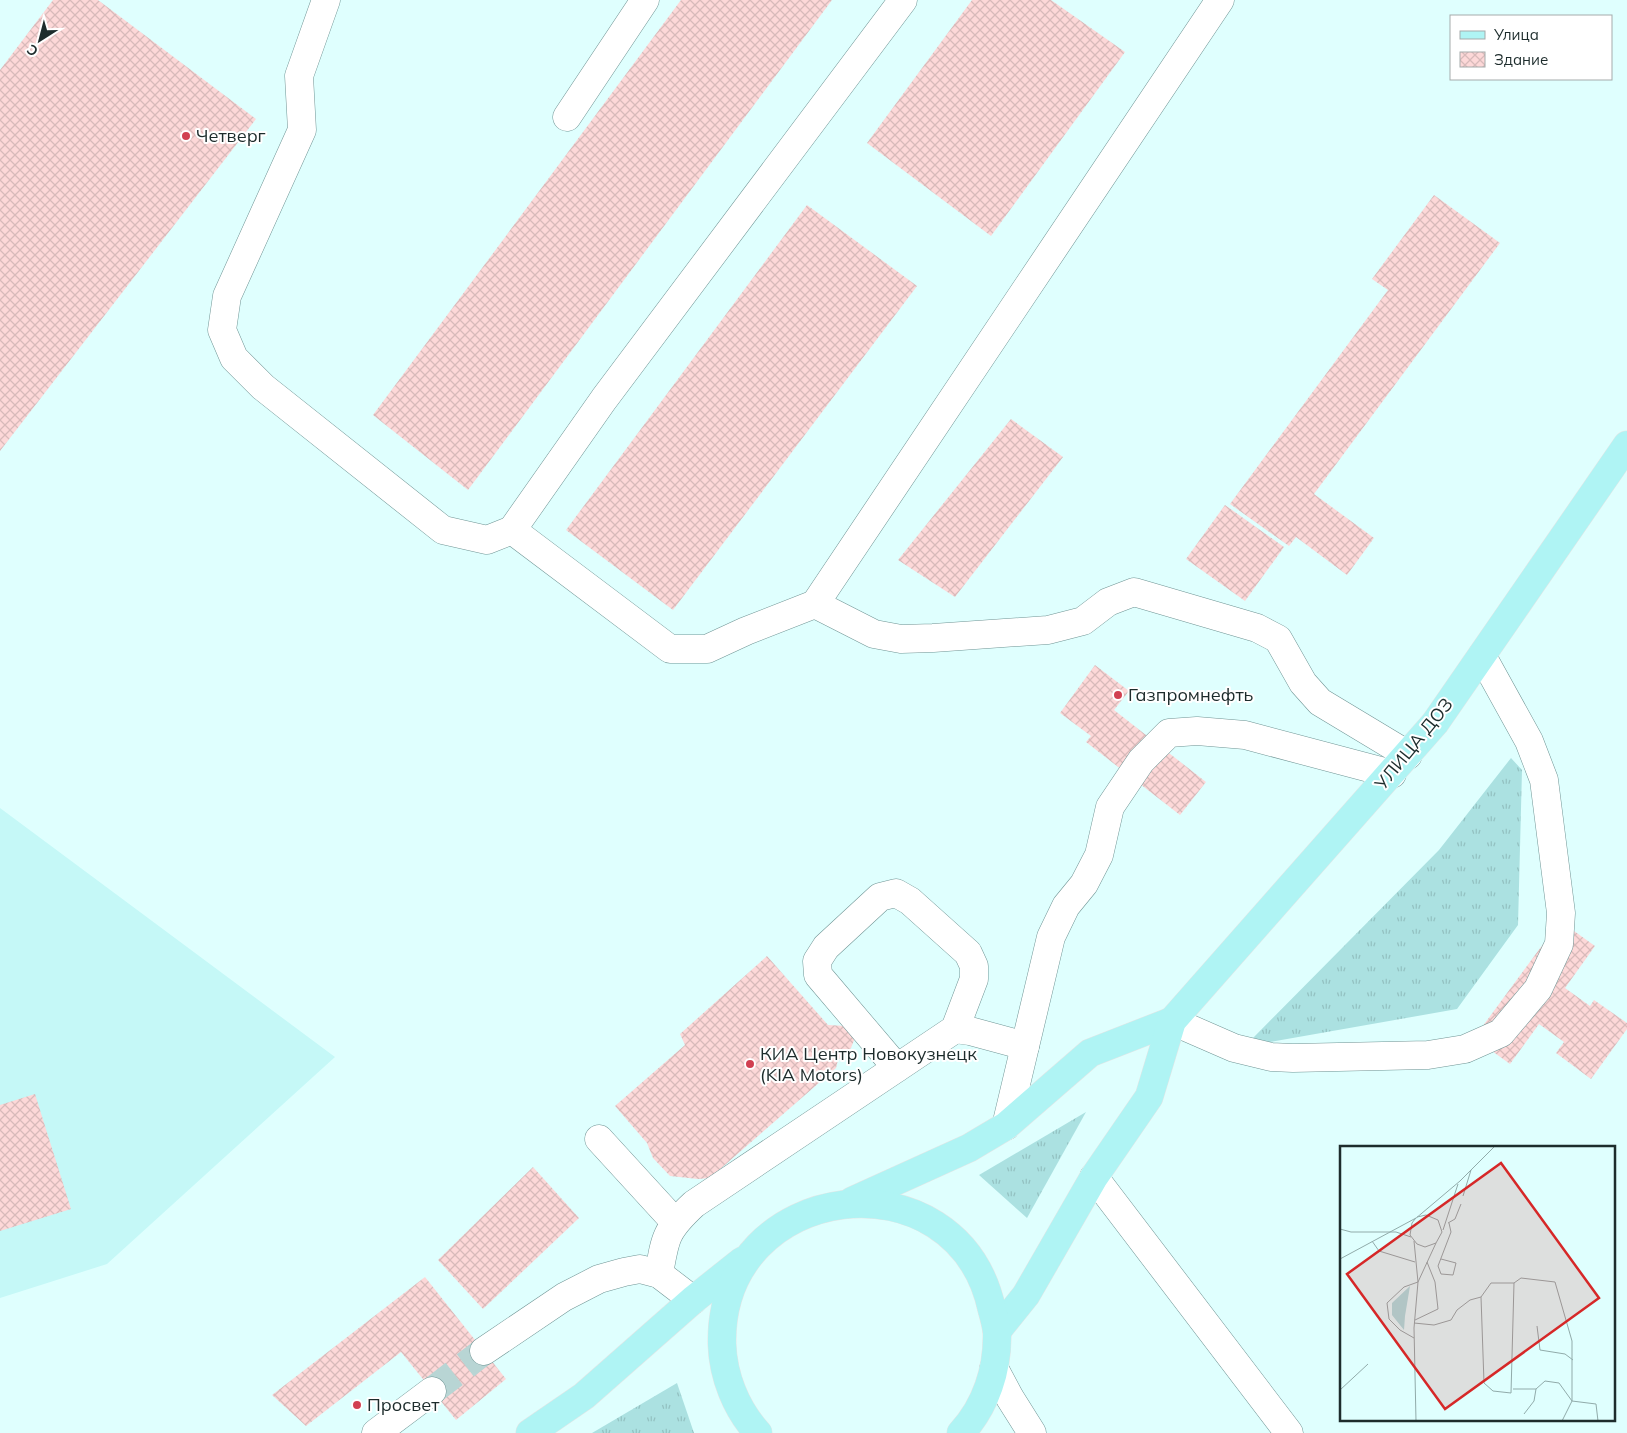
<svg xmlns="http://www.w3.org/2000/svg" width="1627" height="1433" font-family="Mulish,sans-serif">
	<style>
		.built { fill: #c5f8f7 }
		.grass { fill: url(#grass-tufts) }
		.building { fill: url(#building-cross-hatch) }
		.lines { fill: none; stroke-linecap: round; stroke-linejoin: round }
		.minor-tunnel { stroke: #b8d5d4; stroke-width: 28; stroke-dasharray: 28 14; stroke-linecap: butt }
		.minor-casing { stroke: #709595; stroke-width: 29 }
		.major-casing { stroke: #e4e6e6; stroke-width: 29 }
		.minor { stroke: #fff; stroke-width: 28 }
		.major { stroke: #aff4f4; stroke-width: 28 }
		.poi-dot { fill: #d14051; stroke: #fff; stroke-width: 2 }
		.labels { text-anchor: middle; stroke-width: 4; stroke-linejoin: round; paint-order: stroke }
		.poi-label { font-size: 18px; fill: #1d2c2c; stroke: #fff; text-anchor: start }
		.street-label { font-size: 18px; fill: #1d2c2c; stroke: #fff }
		.inset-road { fill: none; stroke: #91abaa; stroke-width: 1 }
		.view { fill: #d62828; fill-opacity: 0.15; stroke: #d62828; stroke-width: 2.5 }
		.inset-edge { fill: none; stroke: #1d2c2c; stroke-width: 2.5 }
	</style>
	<defs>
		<pattern id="grass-tufts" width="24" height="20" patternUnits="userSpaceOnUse" patternTransform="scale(1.25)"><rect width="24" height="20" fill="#abe1e1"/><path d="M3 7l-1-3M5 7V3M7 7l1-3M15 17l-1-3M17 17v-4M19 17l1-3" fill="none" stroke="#93c1c1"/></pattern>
		<pattern id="building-cross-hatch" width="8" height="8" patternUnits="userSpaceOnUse" patternTransform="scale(1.25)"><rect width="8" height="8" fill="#fdd8d8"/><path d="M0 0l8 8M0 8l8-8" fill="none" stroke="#d8baba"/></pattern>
	</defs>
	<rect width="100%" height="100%" fill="#dffffe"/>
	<path class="built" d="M0,808L335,1057L107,1264L0,1298Z"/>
	<g class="grass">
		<path d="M1511,758L1522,770L1518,925L1457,1009L1265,1043L1252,1039L1439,850Z"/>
		<path d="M1086,1112L1027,1218L979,1175Z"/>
		<path d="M677,1383L694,1433H592Z"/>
	</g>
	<g class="building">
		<path d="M53,0H98L256,119L0,451V70Z"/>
		<path d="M681,0H832L468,490L373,415Z"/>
		<path d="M972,0H1051L1125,52L991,236L867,143Z"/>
		<path d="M1434,195L1500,243L1314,494L1374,538L1347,575L1296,537L1289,546L1230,504L1388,290L1372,279Z"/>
		<path d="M807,205L917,286L673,610L566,530Z"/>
		<path d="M1011,419L1063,457L955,597L898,560Z"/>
		<path d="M1225,505L1284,547L1245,601L1186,559Z"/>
		<path d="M1095,665L1129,691L1114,710L1206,782L1180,815L1086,742L1091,736L1060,713Z"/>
		<path d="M1560,921L1595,946L1565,988L1590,1006L1594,1000L1627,1023V1029L1591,1079L1556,1053L1564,1042L1539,1024L1510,1064L1474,1038Z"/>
		<path d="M767,956L828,1025L847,1026L856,1035L851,1048L838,1060L836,1068L710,1178L698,1179L670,1176L653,1158L647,1143L615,1106L685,1045L680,1034Z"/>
		<path d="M35,1094L71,1209L0,1231V1105Z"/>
		<path d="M533,1167L579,1218L483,1309L438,1260Z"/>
		<path d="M425,1277L506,1379L456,1420L401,1352L306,1426L272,1395Z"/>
	</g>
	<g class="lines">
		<path class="minor-tunnel" d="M432,1391L484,1351"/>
		<defs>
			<g id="minor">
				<path d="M326,0L299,76L302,130L227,296L222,330L234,358L263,387L443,530L487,540L512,530"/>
				<path d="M903,0L604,399L512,530L670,649H707L746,631L815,604L874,634L901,639L933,638L1048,630L1083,621L1108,602L1134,592L1257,628L1278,639L1303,683L1320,702L1408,755"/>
				<path d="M567,117L645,0"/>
				<path d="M815,604L1220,0"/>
				<path d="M1172,1021L1234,1048L1271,1057L1293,1058L1428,1055L1465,1049L1501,1033L1538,989L1559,944L1561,913L1544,780L1529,741L1482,656"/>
				<path d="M955,1029L970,1031L1025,1046"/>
				<path d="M1006,1126L1051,937L1066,906L1084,884L1099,855L1110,807L1141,761L1169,733L1197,731L1245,735L1392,774"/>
				<path d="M599,1139L675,1222"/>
				<path d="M1094,1177L1289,1433"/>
				<path d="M659,1274C665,1237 666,1230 694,1204L955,1029L974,979V966L968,953L910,901L896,893L880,897L826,947L817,961L818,975L897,1068"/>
				<path d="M484,1351L564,1297L599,1279L624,1272L640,1269L659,1274L693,1300"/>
				<path d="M994,1368L1010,1398L1032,1433"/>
				<path d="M376,1433L432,1391"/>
			</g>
			<g id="major">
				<path d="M852,1201L969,1148L1006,1126L1090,1053L1172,1021"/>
				<path d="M997,1331L1026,1295L1094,1177L1149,1097L1172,1021L1435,723L1627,445"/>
				<path d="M530,1433L584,1396L693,1300L742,1261"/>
				<path d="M758,1433C736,1409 723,1376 722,1344C719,1178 958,1150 992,1310C994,1317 996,1325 997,1332C998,1369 986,1406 961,1433"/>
			</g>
		</defs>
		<use href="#minor" class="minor-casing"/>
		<use href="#major" class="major-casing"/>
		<use href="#minor" class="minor"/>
		<use href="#major" class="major"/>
	</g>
	<g class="poi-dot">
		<circle cx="186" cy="136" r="5"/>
		<circle cx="1118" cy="695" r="5"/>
		<circle cx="750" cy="1064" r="5"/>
		<circle cx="357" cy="1405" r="5"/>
	</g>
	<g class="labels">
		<g class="poi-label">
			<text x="196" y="142">Четверг</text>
			<text x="1128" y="701">Газпромнефть</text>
			<text x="760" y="1060">КИА Центр Новокузнецк<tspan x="760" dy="21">(KIA Motors)</tspan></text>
			<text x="367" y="1411">Просвет</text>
		</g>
		<g class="street-label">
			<text transform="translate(1414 744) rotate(-51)" y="6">УЛИЦА ДОЗ</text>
		</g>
	</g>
	<g transform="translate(1340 1146)">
		<rect width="275" height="275" fill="#dffffe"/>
		<path d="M70,140L65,170L64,184L52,169V157Z" fill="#abe1e1"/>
		<path class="inset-road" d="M123,50L131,24M77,71L86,69L98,74L102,86L96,97L85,101L77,98L70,89L72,77L75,73L120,35L155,0M108,77L115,73L121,58M0,83L11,86H56L71,91M103,84L118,38M32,95L39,105L75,116M74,95L78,136L74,182L76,275M0,113L76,72M101,113L116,117L113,129L101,128L98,120L111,86L109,77M78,136L96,97M174,137L181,132L215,136L232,195V255L256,258L258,275M75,174L98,163L95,136L87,116M74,177L94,179L111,174L117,164L130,154L141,151L151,137H174L171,247L153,245L144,237L141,151M197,180L200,204L225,208L233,214M74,192L60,184L49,173L47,157L64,141L78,136M173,243H196L205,235L219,237L232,255L222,275M0,244L28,218M184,268L194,255L196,243"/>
		<path class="view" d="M161,17L259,152L105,263L7,128Z"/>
		<rect width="275" height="275" class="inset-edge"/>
	</g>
	<rect x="1450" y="15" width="162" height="65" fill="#ffffff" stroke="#a5abab"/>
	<rect x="1460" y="31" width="25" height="8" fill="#aff4f4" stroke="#a5abab"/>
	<text x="1494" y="40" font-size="15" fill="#1d2c2c">Улица</text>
	<rect x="1460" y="52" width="25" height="15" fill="url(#building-cross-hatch)" stroke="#a5abab"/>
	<text x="1494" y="65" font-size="15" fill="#1d2c2c">Здание</text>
	<g transform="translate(40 40) rotate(216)" stroke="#ffffff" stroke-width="4" paint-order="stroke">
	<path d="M0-4L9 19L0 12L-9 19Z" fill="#1d2c2c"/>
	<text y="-8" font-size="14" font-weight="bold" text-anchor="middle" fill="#1d2c2c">С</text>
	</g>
</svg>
